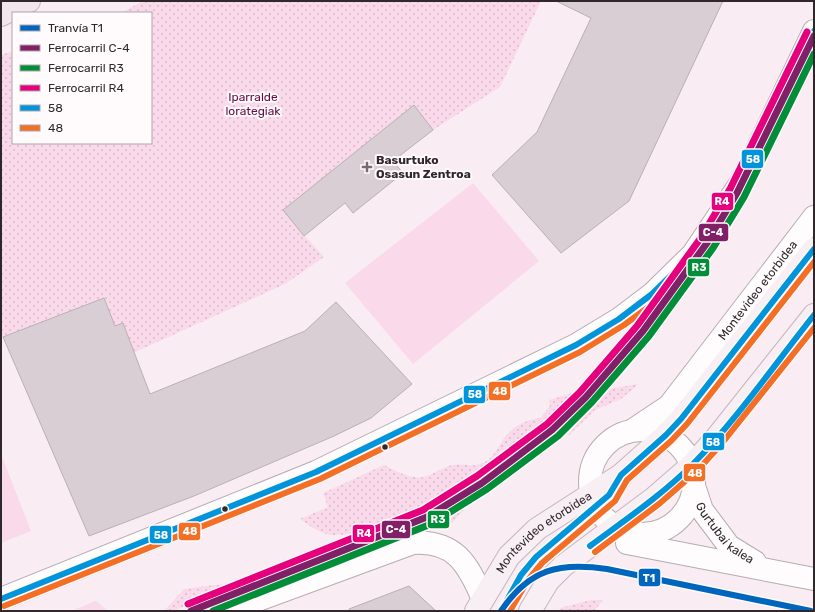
<svg xmlns="http://www.w3.org/2000/svg" width="815" height="612" font-family="Rubik,sans-serif">
	<style>
		.park { fill: #fadaea }
		.garden { fill: url(#garden-dots) }
		.building { fill: #d9ced3; stroke: #bab0b4 }
		.lines { fill: none; stroke-linecap: round; stroke-linejoin: round }
		.minor-casing { stroke: #b5acb0; stroke-width: 24 }
		.major-casing { stroke: #c8b5be; stroke-width: 24 }
		.highway-casing { stroke: #c8b5be; stroke-width: 24 }
		.minor { stroke: #fefcfd; stroke-width: 22 }
		.major { stroke: #f7eff3; stroke-width: 22 }
		.highway { stroke: #f2e5ec; stroke-width: 22 }
		.bus-1-casing { stroke: #fffafc; stroke-width: 9 }
		.bus-2-casing { stroke: #fffafc; stroke-width: 9 }
		.bus-1 { stroke: #0095da; stroke-width: 6 }
		.bus-2 { stroke: #f36f26; stroke-width: 6 }
		.rail-1-casing { stroke: #fffafc; stroke-width: 10 }
		.rail-2-casing { stroke: #fffafc; stroke-width: 10 }
		.rail-3-casing { stroke: #fffafc; stroke-width: 10 }
		.rail-1 { stroke: #802168; stroke-width: 7 }
		.rail-2 { stroke: #028d38; stroke-width: 7 }
		.rail-3 { stroke: #e5007d; stroke-width: 7 }
		.tram-1-casing { stroke: #fffafc; stroke-width: 9 }
		.tram-1 { stroke: #0065bd; stroke-width: 6 }
		.poi-dot { fill: #766c71; stroke: #fffafc; stroke-width: 1.5 }
		.bus-dot { fill: #30272c; stroke: #fffafc; stroke-width: 1.5 }
		.labels { text-anchor: middle; stroke-width: 4; stroke-linejoin: round; paint-order: stroke }
		.park-label { font-size: 12px; fill: #660b47; stroke: #fffafc }
		.poi-label { font-size: 12px; font-weight: bold; fill: #30272c; stroke: #fffafc; text-anchor: start }
		.street-label { font-size: 12px; fill: #30272c; stroke: #fffafc }
		.line-badge { stroke: #fffafc; stroke-width: 1.5 }
		.badge-label { font-size: 11px; text-anchor: middle; font-weight: bold; fill: #fff }
	</style>
	<defs>
		<pattern id="garden-dots" width="8" height="8" patternUnits="userSpaceOnUse"><rect width="8" height="8" fill="#fadaea"/><path d="M2 2h.1M6 6h.1" fill="none" stroke="#d7bbc9" stroke-width="1.8" stroke-linecap="round"/></pattern>
	</defs>
	<rect width="100%" height="100%" fill="#f9ecf2"/>
	<g class="park">
		<path d="M473,183L539,261L413,364L345,283Z"/>
		<path d="M1,454L31,531L1,543Z"/>
		<path d="M96,601L108,611H72L95,601Z"/>
	</g>
	<g class="garden">
		<path d="M143,1H541L500,87L433,130L414,106L304,235L324,257L285,284L133,353L123,323L115,326L104,298L1,338V55L13,51V143H151V13H121Z"/>
		<path d="M639,384L621,399L595,410L568,436L596,391Z"/>
		<path d="M576,392L555,423L520,466L501,482L470,503L452,523C414,507 375,534 336,535C323,536 310,526 300,519L328,507L323,493L384,465C398,472 415,482 430,475C438,471 444,467 453,465C463,463 473,468 483,463C492,459 496,451 501,443C510,427 523,421 540,418L550,406L549,400Z"/>
		<path d="M223,584L231,588L173,611H164L184,589Z"/>
		<path d="M591,600H603L594,611H559L560,608Z"/>
	</g>
	<g class="building">
		<path d="M556,1H723L629,201L561,253L492,175L537,132L591,18Z"/>
		<path d="M414,105L433,130L393,161L403,173L353,213L345,203L304,236L283,210Z"/>
		<path d="M104,298L115,326L123,323L150,394L305,331L336,302L412,384L371,418L334,436L194,496L89,536L3,337Z"/>
		<path d="M409,586L436,611H349V609Z"/>
	</g>
	<g class="lines">
		<defs>
			<g id="minor">
				<path id="s1" d="M633,430L669,406L814,217"/>
				<circle cx="642" cy="482" r="52"/>
				<path id="s2" d="M694,486L702,510L729,546L755,562"/>
				<path d="M627,543L814,579"/>
				<path d="M1,599L316,472L576,345L619,319L652,294L693,254L742,181L814,31"/>
				<path d="M228,611L413,543C455,540 468,564 483,599"/>
			</g>
			<g id="major">
				<path id="s3" d="M476,611L509,556L537,529L621,475L666,435L681,419L814,249"/>
				<path d="M530,611L548,581L563,566L654,498L692,465L717,437L814,315"/>
			</g>
			<path id="highway" d="M1,15L29,1"/>
		</defs>
		<use href="#minor" class="minor-casing"/>
		<use href="#major" class="major-casing"/>
		<use href="#highway" class="highway-casing"/>
		<use href="#minor" class="minor"/>
		<use href="#major" class="major"/>
		<use href="#highway" class="highway"/>
		<defs>
			<g id="bus-1">
				<path d="M590,546C625,520 662,495 693,464C737,419 775,364 814,315"/>
				<path d="M1,599L316,472L576,345L619,319L652,294L693,254L742,181L814,31"/>
				<path d="M501,611L521,575L536,557L609,495L621,475L666,435L681,419L814,249"/>
			</g>
			<g id="bus-2">
				<path d="M595,552L659,504L698,470L723,442L814,328"/>
				<path d="M4,606L320,479L580,352L624,325L658,300L700,258L749,184L814,49"/>
				<path d="M510,611L528,580L542,563L615,501L627,480L671,441L687,424L814,262"/>
			</g>
		</defs>
		<use href="#bus-1" class="bus-1-casing"/>
		<use href="#bus-2" class="bus-2-casing"/>
		<use href="#bus-1" class="bus-1"/>
		<use href="#bus-2" class="bus-2"/>
		<defs>
			<path id="rail-1" d="M191,611L427,517L482,483L552,430L586,397L643,331L707,243L737,193L814,36"/>
			<path id="rail-2" d="M213,611L431,524L487,489L558,436L592,402L649,336L713,248L744,197L814,54"/>
			<path id="rail-3" d="M188,604L423,510L477,476L547,424L580,392L637,326L700,239L730,189L807,32"/>
		</defs>
		<use href="#rail-1" class="rail-1-casing"/>
		<use href="#rail-2" class="rail-2-casing"/>
		<use href="#rail-3" class="rail-3-casing"/>
		<use href="#rail-1" class="rail-1"/>
		<use href="#rail-2" class="rail-2"/>
		<use href="#rail-3" class="rail-3"/>
		<defs>
			<path id="tram-1" d="M501,611C529,569 559,562 607,569L811,611"/>
		</defs>
		<use href="#tram-1" class="tram-1-casing"/>
		<use href="#tram-1" class="tram-1"/>
	</g>
	<path class="poi-dot" d="M365 161h4v4h4v4h-4v4h-4v-4h-4v-4h4z"/>
	<g class="bus-dot">
		<circle cx="385" cy="447" r="3.5"/>
		<circle cx="225" cy="509" r="3.5"/>
	</g>
	<g class="labels">
		<g class="park-label">
			<text x="253" y="101">Iparralde<tspan x="253" dy="14">lorategiak</tspan></text>
		</g>
		<g class="poi-label">
			<text x="376" y="164">Basurtuko<tspan x="376" dy="14">Osasun Zentroa</tspan></text>
		</g>
		<g class="street-label">
			<text dy="4" stroke="none"><textPath href="#s1" startOffset="189">Montevideo etorbidea</textPath></text>
			<text dy="4" stroke="none"><textPath href="#s2" startOffset="58">Gurtubai kalea</textPath></text>
			<text dy="4" stroke="none"><textPath href="#s3" startOffset="106">Montevideo etorbidea</textPath></text>
		</g>
	</g>
	<g class="line-badge">
		<rect x="741" y="149" width="23" height="20" rx="4" fill="#0095da"/>
		<rect x="711" y="192" width="23" height="19" rx="4" fill="#e5007d"/>
		<rect x="698" y="223" width="31" height="19" rx="4" fill="#802168"/>
		<rect x="687" y="258" width="23" height="19" rx="4" fill="#028d38"/>
		<rect x="488" y="381" width="23" height="20" rx="4" fill="#f36f26"/>
		<rect x="463" y="385" width="23" height="19" rx="4" fill="#0095da"/>
		<rect x="702" y="432" width="23" height="19" rx="4" fill="#0095da"/>
		<rect x="683" y="463" width="23" height="19" rx="4" fill="#f36f26"/>
		<rect x="427" y="510" width="23" height="19" rx="4" fill="#028d38"/>
		<rect x="381" y="520" width="30" height="19" rx="4" fill="#802168"/>
		<rect x="178" y="522" width="23" height="19" rx="4" fill="#f36f26"/>
		<rect x="352" y="524" width="23" height="19" rx="4" fill="#e5007d"/>
		<rect x="149" y="525" width="23" height="19" rx="4" fill="#0095da"/>
		<rect x="638" y="568" width="23" height="19" rx="4" fill="#0065bd"/>
	</g>
	<g class="badge-label">
		<text x="753" y="163">58</text>
		<text x="722" y="205">R4</text>
		<text x="713" y="236">C-4</text>
		<text x="699" y="271">R3</text>
		<text x="500" y="395">48</text>
		<text x="475" y="398">58</text>
		<text x="713" y="446">58</text>
		<text x="695" y="477">48</text>
		<text x="438" y="523">R3</text>
		<text x="396" y="533">C-4</text>
		<text x="190" y="535">48</text>
		<text x="364" y="537">R4</text>
		<text x="161" y="539">58</text>
		<text x="649" y="582">T1</text>
	</g>
	<rect width="815" height="612" fill="none" stroke="#30272c" stroke-width="4"/>
	<rect x="12" y="12" width="140" height="132" fill="#fffafc" stroke="#aca6a9"/>
	<rect x="20" y="25" width="20" height="6" fill="#0065bd" stroke="#aca6a9"/>
	<text x="48" y="32" font-size="12" fill="#30272c">Tranvía T1</text>
	<rect x="20" y="45" width="20" height="6" fill="#802168" stroke="#aca6a9"/>
	<text x="48" y="52" font-size="12" fill="#30272c">Ferrocarril C-4</text>
	<rect x="20" y="65" width="20" height="6" fill="#028d38" stroke="#aca6a9"/>
	<text x="48" y="72" font-size="12" fill="#30272c">Ferrocarril R3</text>
	<rect x="20" y="85" width="20" height="6" fill="#e5007d" stroke="#aca6a9"/>
	<text x="48" y="92" font-size="12" fill="#30272c">Ferrocarril R4</text>
	<rect x="20" y="105" width="20" height="6" fill="#0095da" stroke="#aca6a9"/>
	<text x="48" y="112" font-size="12" fill="#30272c">58</text>
	<rect x="20" y="125" width="20" height="6" fill="#f36f26" stroke="#aca6a9"/>
	<text x="48" y="132" font-size="12" fill="#30272c">48</text>
</svg>
